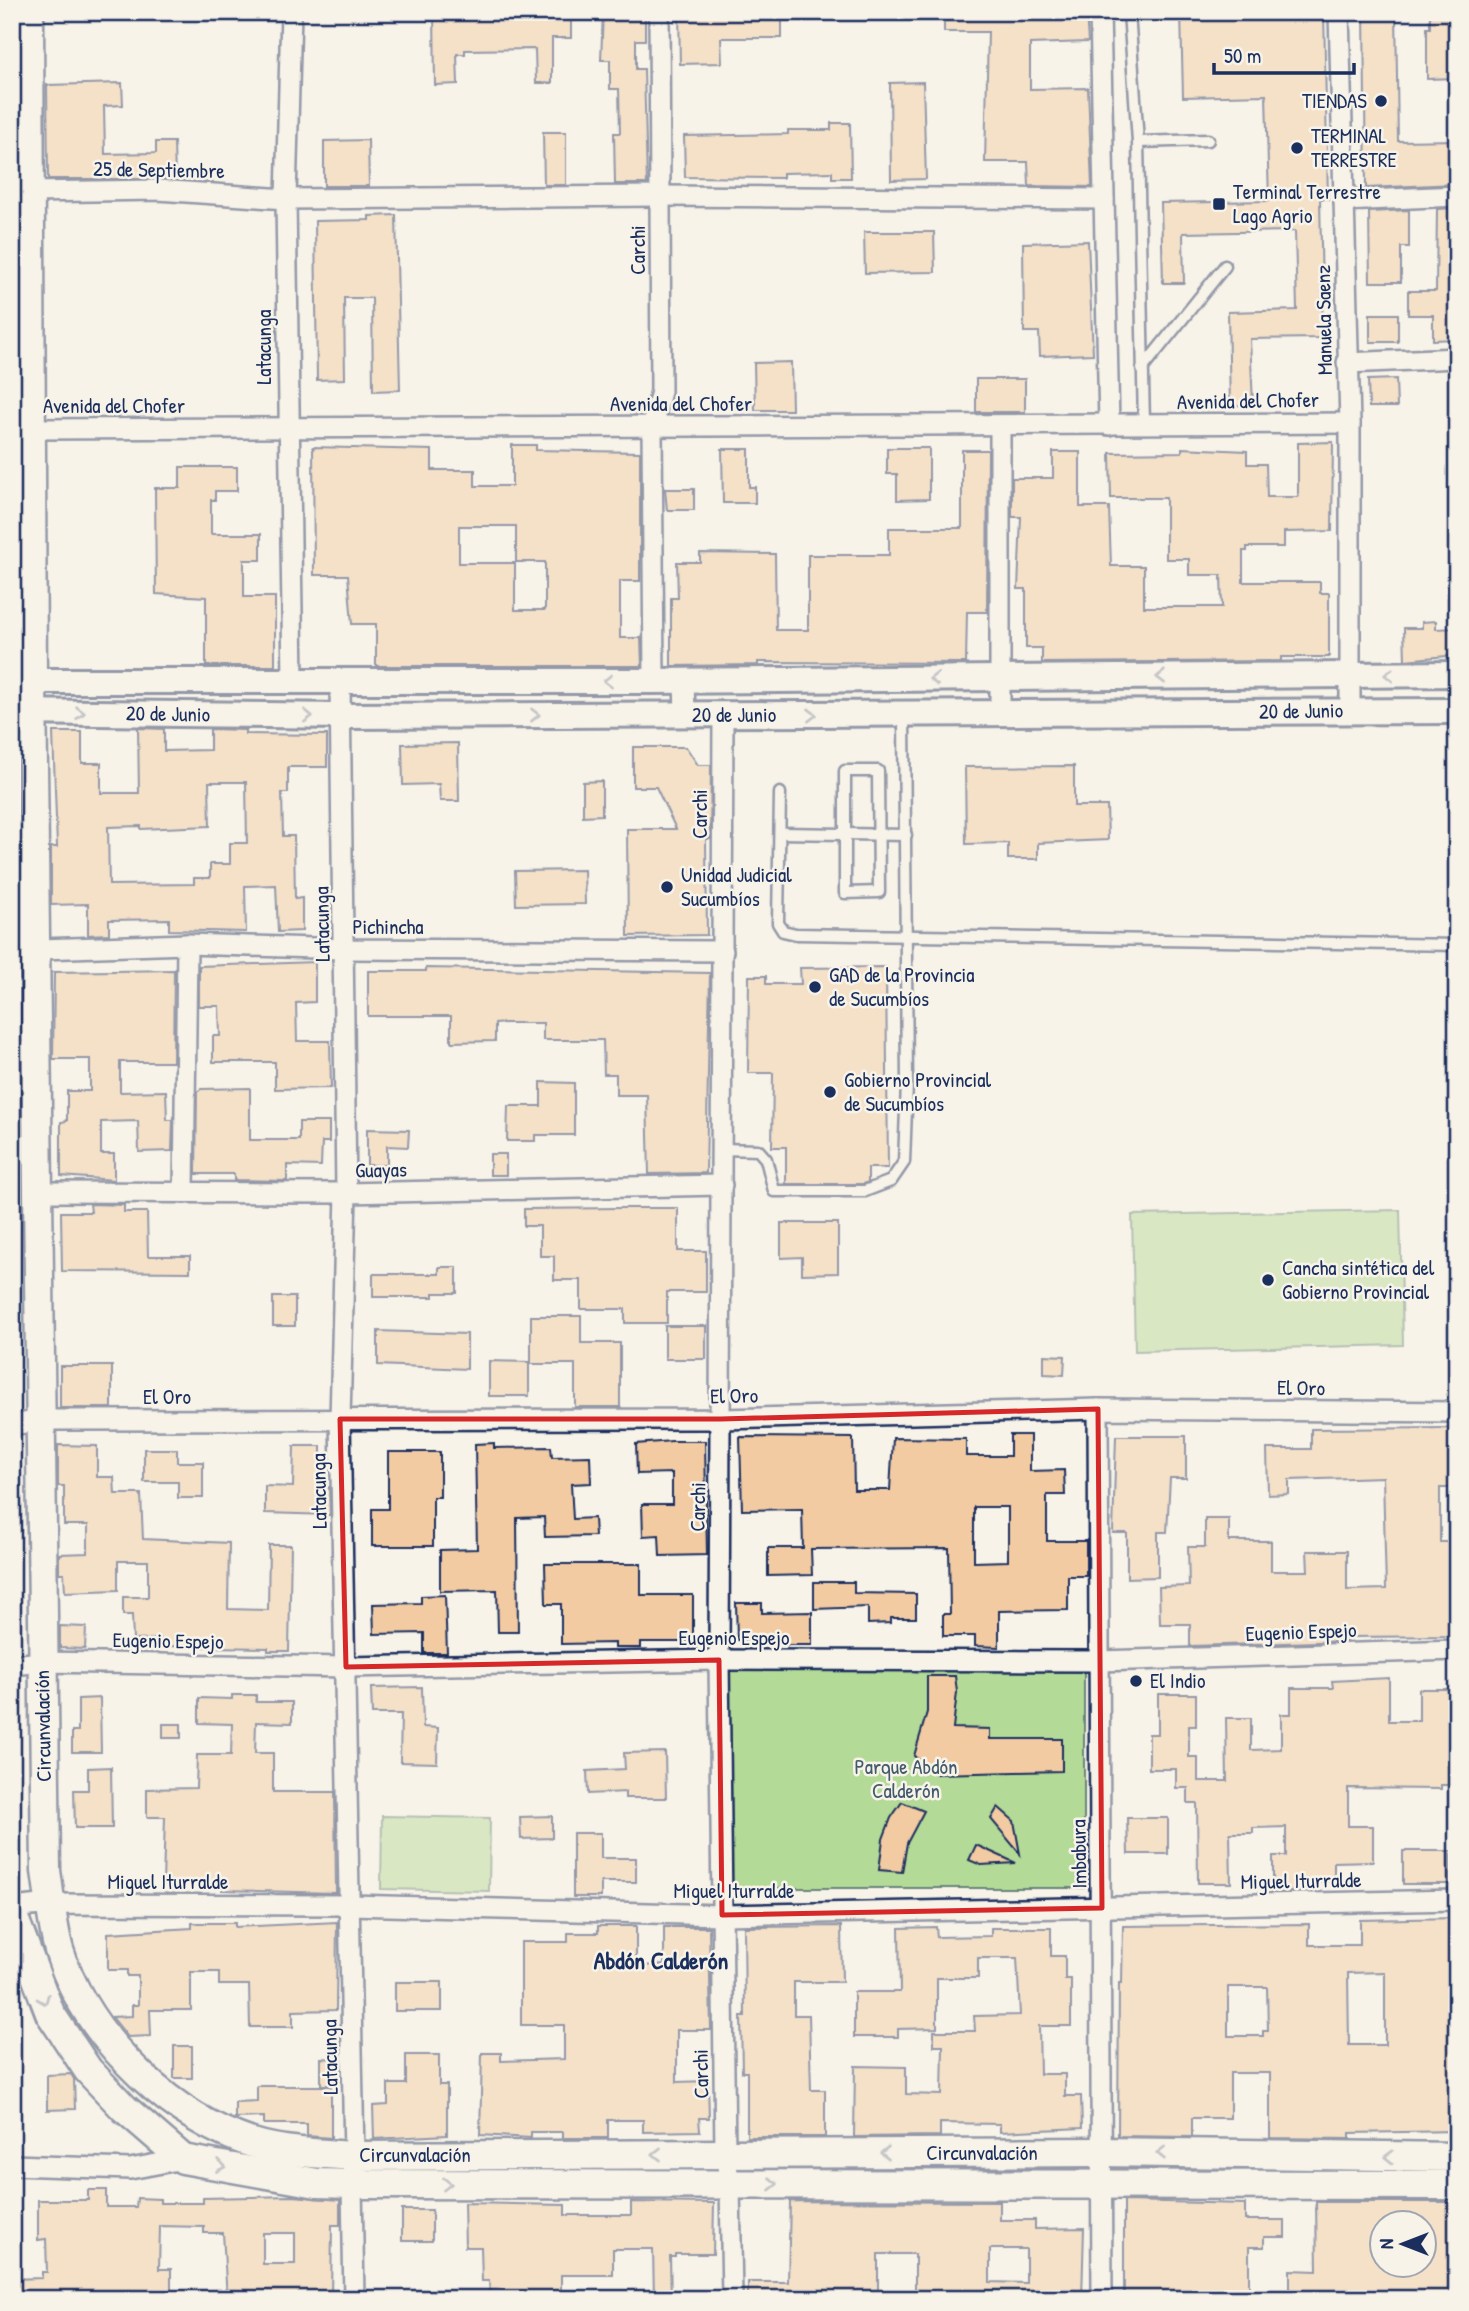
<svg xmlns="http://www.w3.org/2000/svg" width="1469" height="2311" font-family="'Patrick Hand',sans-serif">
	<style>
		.green { fill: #b3da97; stroke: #67847a; stroke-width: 2 }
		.building { fill: #f2cba2; stroke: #1b2f5e; stroke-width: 2; fill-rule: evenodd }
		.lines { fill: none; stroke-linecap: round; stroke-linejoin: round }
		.service-casing { stroke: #1b2f5e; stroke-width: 15 }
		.minor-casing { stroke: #1b2f5e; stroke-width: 24 }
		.tertiary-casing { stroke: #1b2f5e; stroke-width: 30 }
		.secondary-casing { stroke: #1b2f5e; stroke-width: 33 }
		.service { stroke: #f7f3e8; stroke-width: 10 }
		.minor { stroke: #f7f3e8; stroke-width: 19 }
		.tertiary { stroke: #f7f3e8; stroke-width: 24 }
		.secondary { stroke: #f7f3e8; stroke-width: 28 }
		.oneway { stroke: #8991a3 }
		.marked { fill: none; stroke: #d62828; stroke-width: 5; stroke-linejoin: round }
		.poi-dot { fill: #1b2f5e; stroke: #f7f3e8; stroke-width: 2.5 }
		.labels { text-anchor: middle; stroke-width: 5; stroke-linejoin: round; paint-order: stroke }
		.poi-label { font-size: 21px; fill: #1b2f5e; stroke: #f7f3e8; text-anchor: start }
		.street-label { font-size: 21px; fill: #1b2f5e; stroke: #f7f3e8 }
		.park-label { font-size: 21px; fill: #415a6c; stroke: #f7f3e8 }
		.quarter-label { font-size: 24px; font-weight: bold; fill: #1b2f5e; stroke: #f7f3e8 }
	</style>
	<rect width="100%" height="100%" fill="#f7f3e8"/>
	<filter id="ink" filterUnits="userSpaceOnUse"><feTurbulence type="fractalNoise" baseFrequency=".0143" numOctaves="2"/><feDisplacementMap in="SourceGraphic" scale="14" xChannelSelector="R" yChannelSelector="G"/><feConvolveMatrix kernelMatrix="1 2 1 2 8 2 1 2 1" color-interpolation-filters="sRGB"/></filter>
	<g filter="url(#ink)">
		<g class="green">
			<path d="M1400,1210L1403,1345L1135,1351L1132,1215Z"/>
			<path d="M729,1670L1084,1671V1888H729Z"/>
			<path d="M382,1816L490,1818L489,1891L381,1889Z"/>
		</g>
		<g class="building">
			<path d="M434,12H571V38H552V83H536L535,49L465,50V54H457L458,84L435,85Z"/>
			<path d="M603,12H645V40H636V69H644L647,184H615L614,133H620L619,89H610V60H601Z"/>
			<path d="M679,12H782V38H721L722,63L680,64Z"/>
			<path d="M944,12H1086L1088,42L1030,44V89L1088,88L1092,187L1029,186L1028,162H985L988,32H944Z"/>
			<path d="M1181,12H1324L1328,199H1320L1323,338L1250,339L1253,404L1230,406L1228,312L1297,310L1295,231L1183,233L1184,283H1163L1161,203L1269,201L1266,95L1183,97Z"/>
			<path d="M1364,12H1396L1398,141L1457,140V184L1366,188Z"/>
			<path d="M1430,12H1457V78L1427,79V28H1430Z"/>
			<path d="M923,82L926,179L891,180L890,83Z"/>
			<path d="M122,83L123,105L104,106L105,154L156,153V142H174L175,179H48L47,85Z"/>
			<path d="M831,123H850L851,178H832V172L783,173V178L685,177L684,136L788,134V130H831Z"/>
			<path d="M543,132H566V185H544Z"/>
			<path d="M368,140L369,186H324V141Z"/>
			<path d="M1457,208V339L1433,340V315H1408V291H1436L1437,209Z"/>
			<path d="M1409,210V247H1401V282H1370L1369,212Z"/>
			<path d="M396,215L400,390L373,391L372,298H344L345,379L317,380L315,221L369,220V216Z"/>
			<path d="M864,232H934L935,272L865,273Z"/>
			<path d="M1088,241L1093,354L1040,356L1039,332H1024L1023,243Z"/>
			<rect x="1370" y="314" width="28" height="28"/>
			<path d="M791,362L792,410H755L754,363Z"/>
			<rect x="976" y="379" width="49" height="33"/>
			<path d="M1396,379L1397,407H1369L1368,380Z"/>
			<path d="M1333,442L1332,531L1284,532V547H1247V551H1243V582H1320V593H1329V657H1281V661L1042,663V648H1026V589H1018L1021,517H1012V478H1053V452H1080V507H1109L1111,566H1144V607H1222L1221,575H1189V559H1166V498H1111L1110,453L1182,452V448L1247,451V464H1266L1267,497H1298V443Z"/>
			<path d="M512,445H536V450L640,452V581H620V638H641L642,666H376V624H352L348,575H314L313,447L432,450V470H475V486H512ZM459,526H516V562H545V610H515V563H459Z"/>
			<path d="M887,448H929V499L897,500V474H887Z"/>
			<path d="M722,449H749V487H755V503H723Z"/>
			<path d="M962,450H988L987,612H967L966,663L758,662V665L671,666V598H678L677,562H700V553L775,554L776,630H808V555H889V528H962Z"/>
			<path d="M180,467H237V491H215V500H211V534H261V560H244V597H275V666H206V597L156,594L155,488H180Z"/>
			<path d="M665,489H694V510H667Z"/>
			<path d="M1436,621V629L1457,628V655L1405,660L1404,628H1422V622Z"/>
			<path d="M138,728L164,729V751L210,750V729L245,730V734L327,735V767H288V793H282L283,836H294L295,899L302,898V931L278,932L276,885L245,886L246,932L169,930V919L109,920V934L88,935V904L51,905V847H57L53,732H82V763H101V793H139ZM209,782H246L247,843H230V864H210V878H194V884L109,885L108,827L141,826V829L210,826Z"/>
			<path d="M458,743L459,801H440L439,784L403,785L402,744Z"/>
			<path d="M633,747H686L698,765H711L710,839H706L707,935L628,936L627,829H676L656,787H633Z"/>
			<path d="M1074,766V806H1107L1108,840L1038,843V859H1008V843L966,844L965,767Z"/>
			<path d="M602,781V815L583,816V782Z"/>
			<path d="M584,870L585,904L516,905L515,871Z"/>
			<path d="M315,962V1002L296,1003L297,1041H330L331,1088L275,1089V1062H213V1036H220L219,1006H199V966Z"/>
			<path d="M886,967L888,1168H868V1182L864,1184H786V1147H772L773,1073H748L749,976H766V984H801L800,968Z"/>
			<path d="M426,968L710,973L706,1173L649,1174L647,1095H616V1074H604L603,1040H543V1023H505L495,1024V1041L451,1042V1016H368V971H426Z"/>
			<path d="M174,970L173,1062H120V1092L166,1091L167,1120H173L172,1151L139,1152L138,1121L101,1122V1154H114V1180L61,1176V1122L67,1121V1091H90V1059H53L54,972Z"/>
			<path d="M541,1082L574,1083V1135H535V1141H507L508,1106H541Z"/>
			<path d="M250,1088V1140H299V1122H329V1142H322L321,1166L287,1165V1181L234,1180V1174H196L197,1092L201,1089Z"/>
			<path d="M367,1129L409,1130L408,1147L387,1146V1165H367Z"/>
			<rect x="490" y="1154" width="16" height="21"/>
			<path d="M90,1204L124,1205V1212H147L148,1256H190V1272L62,1271L61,1212H91Z"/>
			<path d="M623,1208H678V1251H706V1292H667V1323H625V1309H581V1280H554V1256H540V1226H524V1209Z"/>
			<path d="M781,1223H838V1273L802,1274V1257L781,1258Z"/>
			<path d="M439,1267H457V1293H433V1297H373V1274H439Z"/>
			<rect x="273" y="1297" width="22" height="29"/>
			<path d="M531,1316H581V1343H620V1407H575V1364H531Z"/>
			<rect x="665" y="1326" width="41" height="33"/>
			<path d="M378,1331L467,1334V1369L378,1365Z"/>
			<path d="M1044,1355L1065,1356L1064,1375L1044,1374Z"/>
			<path d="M489,1361L529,1362V1396H489Z"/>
			<rect x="60" y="1366" width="52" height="42"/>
			<path d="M1451,1428V1488H1440V1542H1454L1457,1636L1348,1637V1641L1190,1646V1624H1160L1159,1587L1189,1586L1188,1547H1205V1519H1229V1541H1271V1571H1308L1307,1551H1347V1590L1386,1589L1383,1477L1289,1480V1494L1268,1495L1267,1449H1311V1429Z"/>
			<path d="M1010,1435H1030V1471L1064,1470L1065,1495H1047V1541H1086V1576H1068V1610L999,1611V1647L975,1646V1636H943V1614H950L949,1548L811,1549L812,1575L768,1576V1548H803L802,1509L742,1510L740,1437L853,1438L854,1490H890L893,1438L966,1439V1456H1010ZM974,1507H1008V1561L974,1562Z"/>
			<path d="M1116,1436H1186V1478H1170L1167,1532H1158V1577L1127,1578V1533H1113Z"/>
			<path d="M672,1441H705L707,1555L660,1556L659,1535L643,1536L642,1504H672V1473L637,1474L636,1444Z"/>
			<path d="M494,1443V1448L551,1447L552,1457L590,1456L591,1483L571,1484L573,1519L594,1518L595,1536L545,1537L544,1517L517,1518L518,1632H498L497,1590L440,1591V1550L477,1549L475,1444Z"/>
			<path d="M58,1445L97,1446V1477H114L115,1494H141L143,1539L229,1543L228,1609L268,1610L269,1545H291L289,1651H268V1648L160,1646L161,1639L133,1640L132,1615H123V1597H148V1561H118V1590L65,1592L64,1573H59V1554L88,1553V1525H64V1486H58Z"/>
			<path d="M294,1446H321V1487H329L330,1515L265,1513V1486L293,1487Z"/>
			<path d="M144,1449H177V1462H203V1498H178V1482H144Z"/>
			<path d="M388,1452H440V1497H433V1546H372V1509H388Z"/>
			<path d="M545,1564H641V1595H693V1642H641V1648H615V1643L561,1644V1604H546Z"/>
			<path d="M814,1582H854V1593L916,1594V1618H891V1623L868,1624V1607L814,1609Z"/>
			<path d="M445,1595L447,1653H424V1633L374,1634L373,1604L421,1603V1596Z"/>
			<path d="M736,1603H762V1613L812,1612V1645H781V1639L737,1640Z"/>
			<path d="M60,1626L86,1627L85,1649L60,1648Z"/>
			<path d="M927,1676H955L957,1692L953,1728L990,1729V1739H1062V1771L936,1774L914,1756L927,1712Z"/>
			<path d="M1389,1678V1721H1419V1689H1457V1785H1441V1789L1348,1788V1826H1373V1861L1334,1862V1882H1305V1891L1273,1892V1856H1286V1827L1253,1828V1833H1230L1231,1883H1198L1197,1803H1188V1788H1176V1769H1149V1734H1158V1694H1196V1726H1189V1757H1198V1781H1227L1226,1718H1251V1750L1281,1749V1714H1291V1688H1333L1332,1681Z"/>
			<path d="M422,1687L423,1727L438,1728L437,1763L400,1762L401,1714H372L371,1688Z"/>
			<path d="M232,1695H256V1702H292V1723L256,1722L255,1753H273V1792H335L336,1893L222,1890V1884L163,1883L165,1817H147V1789L196,1788L197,1755H231L232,1724L199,1723V1698L232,1699Z"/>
			<path d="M100,1698L101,1752H72V1731H78V1699Z"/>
			<rect x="163" y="1724" width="18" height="14"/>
			<path d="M665,1752L666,1798H625V1792L588,1794L587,1771L625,1769L624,1753Z"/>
			<path d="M111,1767L112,1828H75L74,1790H88V1768Z"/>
			<path d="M902,1802L924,1811L907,1843L902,1872L879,1870L883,1839L891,1818Z"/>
			<path d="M998,1807L1014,1821L1020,1854L991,1819Z"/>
			<path d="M552,1816V1838L521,1839L520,1817Z"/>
			<path d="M1127,1818H1168V1854H1128Z"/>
			<path d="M573,1833H601V1858H636V1882H601V1897H573Z"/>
			<path d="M976,1845L1016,1863L981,1865L969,1860Z"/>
			<rect x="1403" y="1851" width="47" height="33"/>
			<path d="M1457,1918V2131L1350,2133V2139L1270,2138V2073H1230V2118H1192V2137L1118,2136L1119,1983H1122L1123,1926L1309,1924V1945H1360V1920ZM1385,1972V2045H1349L1348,1973ZM1228,1987H1267L1268,2031H1263V2036H1228Z"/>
			<path d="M337,1922L336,2010L293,2011V2027H250L249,1985H219V1972H191V2010H150L151,2036L128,2037L112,2017L132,2016V2005H138V1976H127V1970H108V1933L192,1928V1923H235V1927Z"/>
			<path d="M598,1926H636V1966L664,1965V1927H709L711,2030H677V2082L708,2081L709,2118H699L700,2131L643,2132V2120H608V2138H563V2132H531V2138L480,2135L482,2053H501V2061L564,2059V2025H521V1942H568V1933H598Z"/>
			<path d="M841,1926L842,1982H794V2015H809L811,2090H825V2137H747V2072H742L741,2016H745L744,1927Z"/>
			<path d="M936,1927L937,1937L991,1936V1928H1051V1956H1065V1979H1071V2026H1039L1040,2074H1065V2096H1081L1082,2128L1000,2132V2124L940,2123V2136L854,2137L855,2066L906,2067V2094L942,2095L943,2046H934V2031H975L974,2016L1020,2015L1017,1958H978V1978H937V2028L898,2029V2037H854V1992H900L899,1928Z"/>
			<rect x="395" y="1982" width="47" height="29"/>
			<rect x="174" y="2046" width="18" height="32"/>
			<path d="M406,2055H439V2085H447V2135L374,2139L373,2106L388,2105V2084H406Z"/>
			<path d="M321,2058L336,2059V2085H321Z"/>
			<path d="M71,2074L74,2079L75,2109L47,2110V2075Z"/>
			<path d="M257,2086H331V2138L307,2136V2124H264V2117L235,2118V2102L257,2101Z"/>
			<path d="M88,2190H106V2207H136L137,2198L160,2199V2203H203V2198L293,2196L340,2200V2225H332L331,2299H227L223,2233H204V2227L160,2226L159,2269H171V2299L12,2298V2279L42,2278V2272H47L46,2239L38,2240V2200H88ZM263,2233H295V2264H263Z"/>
			<path d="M790,2201L1000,2202V2220H1035V2229L1084,2228L1082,2299H915V2254H878V2299L748,2296V2282H788ZM990,2249H1026V2283L990,2282Z"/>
			<path d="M1124,2201L1245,2204V2220H1285V2237H1264V2247H1249V2299L1124,2298Z"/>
			<path d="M631,2202L714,2203L713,2254H675V2257H670L671,2299H654L653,2249H613V2275H561V2299H490L489,2281H482L481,2247H465L464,2203L565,2205V2215H631Z"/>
			<path d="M1316,2202H1455L1456,2299H1290V2270L1317,2271ZM1382,2223H1424V2265H1382Z"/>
			<rect x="402" y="2210" width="30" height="31"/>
		</g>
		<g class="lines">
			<defs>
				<g id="service">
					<path d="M1129,12L1138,142L1144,424"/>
					<path d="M1138,142L1208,140"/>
					<path d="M1142,369L1225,266"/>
					<path d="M845,771H878L879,892L845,893Z"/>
					<path d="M780,793L778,923L783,931L796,934L1457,945"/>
					<path d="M780,833L906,835"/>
					<path d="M722,1149L758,1150L766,1159L774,1191H865L891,1181L904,1162L907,1083L904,716"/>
				</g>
				<g id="minor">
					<path d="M291,12L286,199L293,681"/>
					<path d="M1100,12L1109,425"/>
					<path d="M1339,12L1350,423V711"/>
					<path d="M30,192L158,190L286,199L661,196L1104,199"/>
					<path d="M1344,201L1457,196"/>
					<path d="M1347,363L1457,358"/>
					<path d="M1000,426V714"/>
					<path d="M12,432L33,429L1350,423"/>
					<path d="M654,681L652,427L661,391L659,12"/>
					<path d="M684,681L685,714"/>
					<path d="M340,682L346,1193L340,1419L354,2156L352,2184L354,2299"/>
					<path d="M723,714L719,1660L725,2154L730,2184L732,2299"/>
					<path d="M12,950L187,944L345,949L723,951"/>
					<path d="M40,1192L346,1193L722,1185"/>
					<path d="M184,1193L187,944"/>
					<path d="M1098,1409L1102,2299"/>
					<path d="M12,1425L43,1420L721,1419L1098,1409L1457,1412"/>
					<path d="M12,1665L42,1662L346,1667L719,1660L1100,1661L1457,1650"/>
					<path d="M12,1908L51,1904L350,1905L722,1915L1457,1900"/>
					<path d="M12,2165L130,2169L183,2159"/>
				</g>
				<g id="tertiary">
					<path d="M12,681H654L1457,674"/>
					<path d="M12,712L341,716L1457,711"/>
				</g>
				<g id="secondary">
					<path d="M29,12L32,682L46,1871C50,1897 52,1925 59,1950C84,2031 160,2108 238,2138C275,2153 316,2153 354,2156L1101,2152L1457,2157"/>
					<path d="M12,1913L50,2013L88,2070L124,2108L183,2159L317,2183L352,2184L1457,2185"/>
				</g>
			</defs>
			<use href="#service" class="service-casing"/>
			<use href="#minor" class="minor-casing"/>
			<use href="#tertiary" class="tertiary-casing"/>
			<use href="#secondary" class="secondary-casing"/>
			<use href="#service" class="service"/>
			<use href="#minor" class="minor"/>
			<use href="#tertiary" class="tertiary"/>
			<use href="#secondary" class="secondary"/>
		</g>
		<defs><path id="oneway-chevron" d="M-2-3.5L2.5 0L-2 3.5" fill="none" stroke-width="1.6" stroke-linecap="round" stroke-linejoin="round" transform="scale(1.75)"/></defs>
		<g class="oneway">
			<use href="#oneway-chevron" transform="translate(1389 675) rotate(180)"/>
			<use href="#oneway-chevron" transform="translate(1161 677) rotate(179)"/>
			<use href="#oneway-chevron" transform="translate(934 679) rotate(180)"/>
			<use href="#oneway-chevron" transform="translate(608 681) rotate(180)"/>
			<use href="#oneway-chevron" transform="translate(80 713) rotate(1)"/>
			<use href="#oneway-chevron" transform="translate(535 715)"/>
			<use href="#oneway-chevron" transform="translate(812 715)"/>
			<use href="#oneway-chevron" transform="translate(308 716) rotate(1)"/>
			<use href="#oneway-chevron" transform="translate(44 2000) rotate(68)"/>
			<use href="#oneway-chevron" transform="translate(885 2153) rotate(180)"/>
			<use href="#oneway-chevron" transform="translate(1161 2153) rotate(-179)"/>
			<use href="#oneway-chevron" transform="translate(657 2154) rotate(180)"/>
			<use href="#oneway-chevron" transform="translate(1389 2157) rotate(-179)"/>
			<use href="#oneway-chevron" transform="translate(221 2166) rotate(10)"/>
			<use href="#oneway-chevron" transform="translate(447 2184)"/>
			<use href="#oneway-chevron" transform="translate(773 2184)"/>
		</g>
	</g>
	<path d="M0 0H1469V2311H0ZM1098,1409L1102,1908L722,1915L719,1660L346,1667L340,1419H721Z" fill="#f7f3e8" fill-opacity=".55" fill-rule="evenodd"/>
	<path class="marked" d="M1098,1409L1102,1908L722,1915L719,1660L346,1667L340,1419H721Z"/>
	<g class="poi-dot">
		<circle cx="1381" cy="101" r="7"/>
		<circle cx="1297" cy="148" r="7"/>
		<rect x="1212" y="197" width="14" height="14" rx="3.5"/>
		<circle cx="667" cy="887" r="7"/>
		<circle cx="815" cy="987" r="7"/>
		<circle cx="830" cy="1092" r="7"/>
		<circle cx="1268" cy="1280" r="7"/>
		<circle cx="1136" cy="1681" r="7"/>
	</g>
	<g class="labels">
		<g class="poi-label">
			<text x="1367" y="108" text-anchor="end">TIENDAS</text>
			<text x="1311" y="143">TERMINAL<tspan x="1311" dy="24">TERRESTRE</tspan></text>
			<text x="1233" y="199">Terminal Terrestre<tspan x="1233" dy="24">Lago Agrio</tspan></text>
			<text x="681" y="882">Unidad Judicial<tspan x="681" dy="24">Sucumbíos</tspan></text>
			<text x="829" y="982">GAD de la Provincia<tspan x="829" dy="24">de Sucumbíos</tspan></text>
			<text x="844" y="1087">Gobierno Provincial<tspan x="844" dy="24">de Sucumbíos</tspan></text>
			<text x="1282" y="1275">Cancha sintética del<tspan x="1282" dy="24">Gobierno Provincial</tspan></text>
			<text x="1150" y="1688">El Indio</text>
		</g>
		<g class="street-label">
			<text transform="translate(159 170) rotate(1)" y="7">25 de Septiembre</text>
			<text transform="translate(638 250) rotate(-90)" y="7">Carchi</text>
			<text transform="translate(1324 320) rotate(-91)" y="7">Manuela Saenz</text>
			<text transform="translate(264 347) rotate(-90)" y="7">Latacunga</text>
			<text transform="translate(1248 401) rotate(-1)" y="7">Avenida del Chofer</text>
			<text x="681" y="411">Avenida del Chofer</text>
			<text x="114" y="413">Avenida del Chofer</text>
			<text transform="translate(1301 711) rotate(-1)" y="7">20 de Junio</text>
			<text transform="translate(168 714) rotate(1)" y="7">20 de Junio</text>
			<text x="734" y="722">20 de Junio</text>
			<text transform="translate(700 814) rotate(-90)" y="7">Carchi</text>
			<text transform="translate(322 924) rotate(-91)" y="7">Latacunga</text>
			<text x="388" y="934">Pichincha</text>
			<text transform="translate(381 1170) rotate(-1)" y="7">Guayas</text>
			<text transform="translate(1301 1388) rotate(1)" y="7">El Oro</text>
			<text transform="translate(734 1396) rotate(-1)" y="7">El Oro</text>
			<text x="167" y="1404">El Oro</text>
			<text transform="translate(319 1491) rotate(-91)" y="7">Latacunga</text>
			<text transform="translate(698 1507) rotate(-89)" y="7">Carchi</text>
			<text transform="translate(1301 1632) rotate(-2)" y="7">Eugenio Espejo</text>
			<text x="734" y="1645">Eugenio Espejo</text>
			<text transform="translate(168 1641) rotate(1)" y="7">Eugenio Espejo</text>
			<text transform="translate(43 1726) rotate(-91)" y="7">Circunvalación</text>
			<text transform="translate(1079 1854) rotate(-91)" y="7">Imbabura</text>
			<text transform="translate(1301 1881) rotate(-1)" y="7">Miguel Iturralde</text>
			<text x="168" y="1889">Miguel Iturralde</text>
			<text x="734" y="1898">Miguel Iturralde</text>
			<text transform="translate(330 2057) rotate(-91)" y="7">Latacunga</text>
			<text transform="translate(701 2074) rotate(-91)" y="7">Carchi</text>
			<text x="982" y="2160">Circunvalación</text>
			<text x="415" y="2162">Circunvalación</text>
		</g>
		<g class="park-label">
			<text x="906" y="1774">Parque Abdón<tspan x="906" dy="24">Calderón</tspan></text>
		</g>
		<g class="quarter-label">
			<text x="661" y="1969">Abdón Calderón</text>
		</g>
	</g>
	<rect width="1469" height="2311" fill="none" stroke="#f7f3e8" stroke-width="42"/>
	<rect x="21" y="21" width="1427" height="2269" fill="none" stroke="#1b2f5e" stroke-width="2.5" filter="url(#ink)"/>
	<g transform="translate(1403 2244) rotate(270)"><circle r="33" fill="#f7f3e8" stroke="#9fa5b1" stroke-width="2"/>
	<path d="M0-5L12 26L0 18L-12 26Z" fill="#1b2f5e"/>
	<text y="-10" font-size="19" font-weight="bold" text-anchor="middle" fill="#1b2f5e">N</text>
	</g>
	<path d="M1214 63v10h140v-10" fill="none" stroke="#1b2f5e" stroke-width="3.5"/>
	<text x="1224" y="63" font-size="21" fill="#1b2f5e" stroke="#f7f3e8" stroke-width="5" paint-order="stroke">50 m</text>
</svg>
